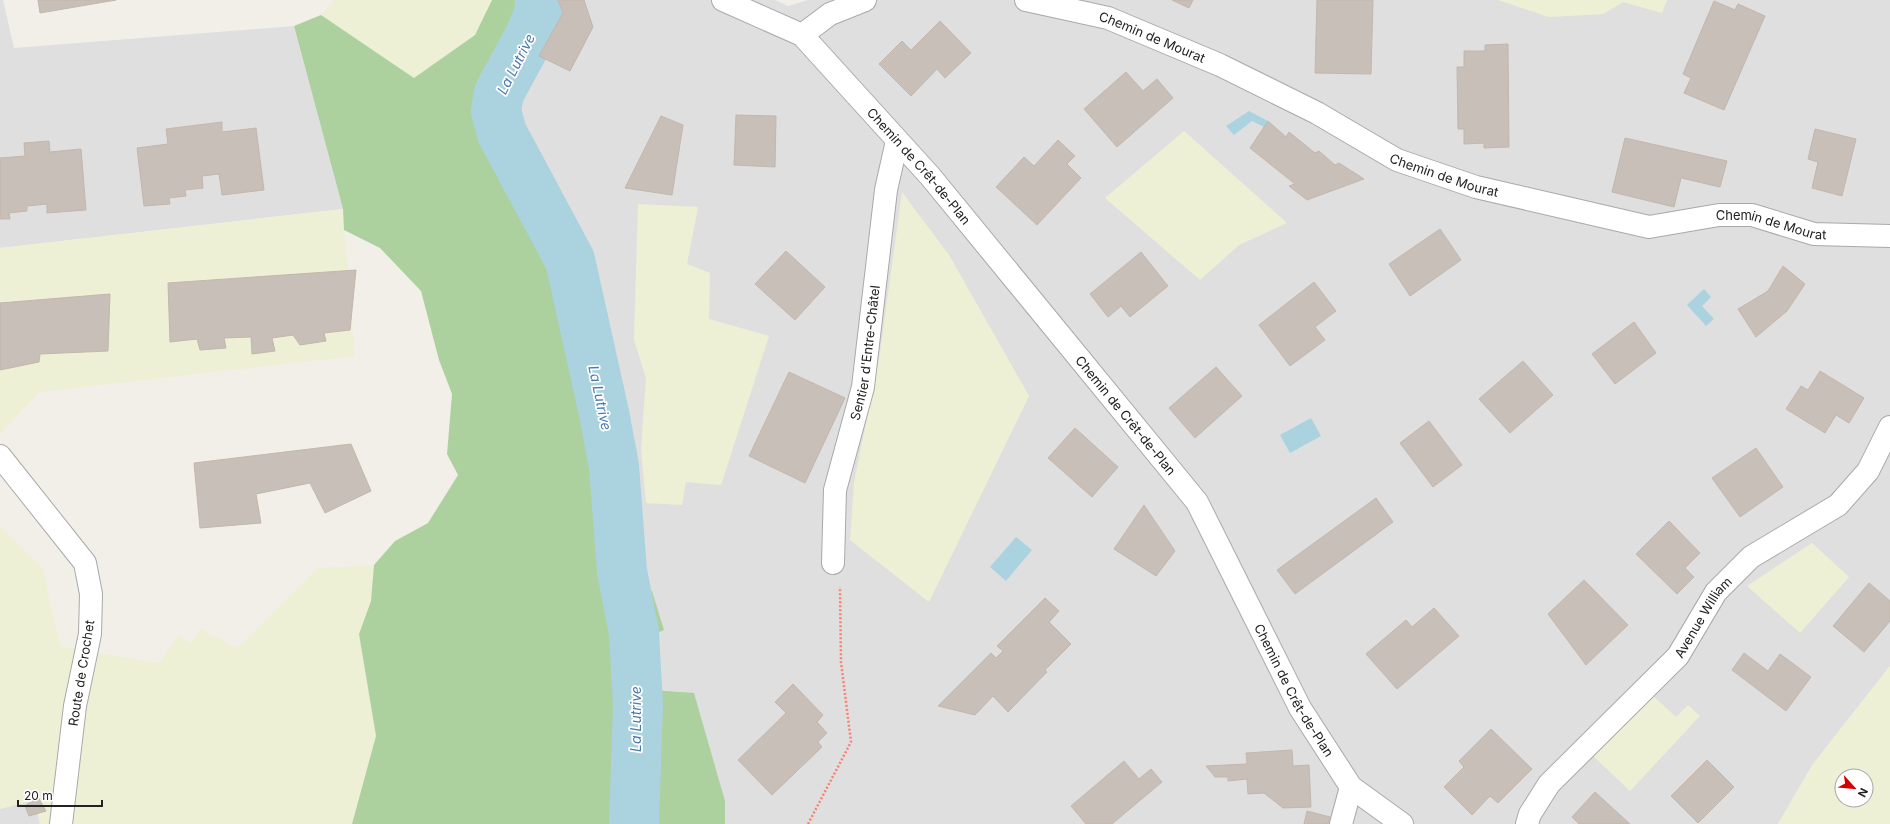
<svg xmlns="http://www.w3.org/2000/svg" width="1890" height="824" font-family="Inter,sans-serif">
	<style>
		.residential { fill: #e0dfdf }
		.farmland { fill: #eef0d5; fill-rule: evenodd }
		.forest { fill: #add19e }
		.water { fill: #aad3df }
		.lines { fill: none; stroke-linecap: round; stroke-linejoin: round }
		.river { stroke: #aad3df; stroke-width: 50 }
		.building { fill: #c7bfb8; stroke: #c4b6ab }
		.minor-casing { stroke: #a9a9a9; stroke-width: 24 }
		.path { stroke: #fa8072; stroke-width: 2.5; stroke-dasharray: 2 2; stroke-linecap: butt }
		.minor { stroke: #fff; stroke-width: 22 }
		.labels { text-anchor: middle; stroke-width: 3.5; stroke-linejoin: round; paint-order: stroke }
		.street-label { font-size: 13px; fill: #222; stroke: #fff }
		.water-label { font-size: 14px; font-style: italic; fill: #4a7aab; stroke: #fff }
	</style>
	<rect width="100%" height="100%" fill="#f2efe9"/>
	<g class="residential">
		<path d="M0,0H3L14,48L294,26L343,209L0,248Z"/>
		<path d="M545,0H775L788,6L808,0H1890V666L1813,764L1778,824H725V801L638,689L629,645L664,629L615,593L609,522L499,107Z"/>
		<path d="M35,800L40,824H0V809Z"/>
	</g>
	<g class="farmland">
		<path d="M334,0H492L475,35L414,78L321,15Z"/>
		<path d="M1498,0H1667L1662,13L1623,2L1603,14L1549,17Z"/>
		<path d="M1184,131L1287,223L1239,245L1200,280L1105,198Z"/>
		<path d="M902,192L949,255L1029,396L929,602L850,540L854,483L880,353Z"/>
		<path d="M638,204L698,207L687,264L710,273L709,319L769,336L721,485L686,482L682,505L646,503L641,449L646,378L634,340Z"/>
		<path d="M343,209L355,356L40,392L0,434V248Z"/>
		<path d="M0,526L43,568L60,646L159,663L179,635L191,643L201,629L237,648L318,568L374,565L371,601L359,634L376,736L352,824H40L35,800L0,809Z"/>
		<path d="M1812,543L1849,577L1800,633L1747,586Z"/>
		<path d="M1890,666V824H1778L1813,764ZM1842,776H1866V800H1842Z"/>
		<path d="M1651,694L1676,717L1688,705L1700,716L1630,791L1593,756Z"/>
	</g>
	<path class="forest" d="M492,0H545L499,107L606,440L609,522L615,593L652,591L664,630L629,645L638,689L694,693L725,801V824H352L376,736L359,634L371,601L374,565L395,541L428,523L458,475L447,454L452,394L439,360L421,291L380,248L344,230L343,209L294,26L321,15L414,78L475,35Z"/>
	<g class="water">
		<path d="M1249,111L1268,121L1264,127L1252,121L1234,135L1226,126Z"/>
		<path d="M1704,289L1711,297L1702,306L1714,319L1706,326L1687,305Z"/>
		<path d="M1311,418L1321,436L1290,453L1280,435Z"/>
		<path d="M1016,537L1032,550L1006,581L990,567Z"/>
	</g>
	<g class="lines">
		<path class="river" d="M540,0L539,14L530,36L499,93L496,111L502,133L570,260L604,413L614,466L622,571L634,633L638,705L634,824"/>
	</g>
	<g class="building">
		<path d="M38,0H116L40,13Z"/>
		<path d="M558,0H584L593,27L570,71L539,56L563,13Z"/>
		<path d="M1172,0H1193L1189,8Z"/>
		<path d="M1317,0H1373L1371,74L1315,73Z"/>
		<path d="M1714,1L1735,10L1738,4L1765,16L1724,110L1684,93L1691,78L1683,74Z"/>
		<path d="M940,21L971,53L945,78L937,69L911,96L879,64L902,41L911,50Z"/>
		<path d="M1508,44L1509,147L1484,148V143L1464,144V129H1458L1457,67H1464V51H1485V45Z"/>
		<path d="M1126,72L1143,91L1157,79L1173,98L1117,147L1084,109Z"/>
		<path d="M736,115L776,116L775,167L734,165Z"/>
		<path d="M661,116L683,125L672,195L625,188Z"/>
		<path d="M1268,121L1286,137L1289,132L1315,153L1319,151L1335,165L1339,163L1364,179L1307,200L1289,186L1295,184L1250,148Z"/>
		<path d="M222,122V132L256,128L264,190L222,195L219,174L202,176L203,188L185,190L186,196L169,198L170,204L144,206L137,148L168,144L166,129Z"/>
		<path d="M1815,129L1856,139L1842,196L1812,188L1818,162L1808,159Z"/>
		<path d="M1625,138L1727,161L1720,187L1681,178L1674,207L1612,192Z"/>
		<path d="M1058,140L1075,156L1067,164L1081,178L1037,225L996,187L1024,157L1034,166Z"/>
		<path d="M49,141L50,152L81,149L86,210L47,213V204L27,206V211L9,213L10,219H0V158L25,156L24,143Z"/>
		<path d="M1440,229L1461,260L1410,296L1389,264Z"/>
		<path d="M786,251L825,287L795,320L755,284Z"/>
		<path d="M1141,252L1168,286L1130,317L1121,306L1108,317L1090,294Z"/>
		<path d="M1783,266L1805,284L1787,311L1756,337L1738,309L1768,291Z"/>
		<path d="M356,270L350,330L324,333L326,341L300,345L293,335L272,338L275,351L252,354L251,337L224,338L226,348L200,350L197,339L170,342L168,283Z"/>
		<path d="M1314,282L1336,311L1315,327L1325,340L1290,366L1259,325Z"/>
		<path d="M110,294L108,351L40,354L39,362L0,370V303Z"/>
		<path d="M1634,322L1656,353L1615,384L1592,354Z"/>
		<path d="M1523,361L1553,395L1510,433L1479,399Z"/>
		<path d="M1216,367L1242,396L1195,438L1169,408Z"/>
		<path d="M1820,371L1864,398L1849,423L1836,415L1825,433L1786,409L1801,386L1808,390Z"/>
		<path d="M789,372L845,398L805,483L749,456Z"/>
		<path d="M1429,421L1462,465L1433,487L1400,443Z"/>
		<path d="M1075,428L1118,467L1092,497L1048,458Z"/>
		<path d="M351,444L371,491L325,513L310,483L256,494L261,523L200,528L194,463Z"/>
		<path d="M1756,448L1783,487L1740,517L1712,478Z"/>
		<path d="M1376,498L1393,522L1295,594L1277,570Z"/>
		<path d="M1144,505L1175,551L1156,576L1114,549Z"/>
		<path d="M1669,521L1700,553L1685,568L1694,577L1677,594L1636,554Z"/>
		<path d="M1584,580L1628,625L1586,665L1548,614Z"/>
		<path d="M1869,583L1890,601V621L1864,652L1833,626Z"/>
		<path d="M1045,598L1059,611L1049,622L1071,644L1045,670L1047,672L1008,712L993,696L975,715L938,706L991,653L996,658L1003,651L997,646Z"/>
		<path d="M1434,608L1459,636L1397,689L1366,654L1406,620L1412,627Z"/>
		<path d="M1744,653L1768,671L1780,654L1811,677L1786,711L1732,670Z"/>
		<path d="M793,684L823,715L817,722L827,733L818,742L822,747L772,795L738,760L786,713L775,702Z"/>
		<path d="M1491,729L1532,769L1498,803L1490,796L1472,815L1444,787L1464,767L1459,761Z"/>
		<path d="M1292,750L1293,766L1309,765L1311,807L1283,808L1264,793L1248,794L1247,779L1228,781V777H1215L1206,766L1247,764L1246,753Z"/>
		<path d="M1707,760L1734,787L1698,823L1671,796Z"/>
		<path d="M1124,761L1139,779L1151,769L1162,782L1112,824H1086L1071,806Z"/>
		<path d="M1595,792L1630,824H1579L1572,817Z"/>
		<path d="M38,797L46,811L29,816L25,806Z"/>
		<path d="M1307,811L1330,817L1328,824H1304Z"/>
	</g>
	<g class="lines">
		<defs>
			<g id="minor">
				<path id="s1" d="M723,0L802,35L930,176L1197,502L1300,708L1351,787L1402,824"/>
				<path id="s2" d="M1026,0L1108,18L1220,65L1317,113L1397,160L1476,187L1649,227L1719,215H1752L1814,234L1890,236"/>
				<path d="M802,35L830,14L865,0"/>
				<path d="M0,456L85,563L91,594L90,634L75,706L61,824"/>
				<path id="s3" d="M833,563L835,490L863,387L886,190L897,141"/>
				<path d="M1341,824L1351,787"/>
				<path id="s4" d="M1527,824L1530,814L1549,784L1678,656L1716,592L1751,557L1838,505L1868,471L1890,427"/>
			</g>
		</defs>
		<use href="#minor" class="minor-casing"/>
		<path class="path" d="M808,824L851,742L841,662L840,587"/>
		<use href="#minor" class="minor"/>
	</g>
	<g class="labels">
		<g class="street-label">
			<text dy="5" stroke="none"><textPath href="#s2" startOffset="132">Chemin de Mourat</textPath></text>
			<text dy="5" stroke="none"><textPath href="#s1" startOffset="262">Chemin de Crêt-de-Plan</textPath></text>
			<text dy="5" stroke="none"><textPath href="#s2" startOffset="456">Chemin de Mourat</textPath></text>
			<text dy="5" stroke="none"><textPath href="#s2" startOffset="792">Chemin de Mourat</textPath></text>
			<text dy="5" stroke="none"><textPath href="#s3" startOffset="214">Sentier d'Entre-Châtel</textPath></text>
			<text dy="5" stroke="none"><textPath href="#s1" startOffset="586">Chemin de Crêt-de-Plan</textPath></text>
			<text dy="5" stroke="none"><textPath href="#s4" startOffset="274">Avenue William</textPath></text>
			<text transform="translate(81 673) rotate(-81)" y="5">Route de Crochet</text>
			<text dy="5" stroke="none"><textPath href="#s1" startOffset="910">Chemin de Crêt-de-Plan</textPath></text>
		</g>
		<g class="water-label">
			<text transform="translate(516 64) rotate(-63)" y="5">La Lutrive</text>
			<text transform="translate(600 398) rotate(78)" y="5">La Lutrive</text>
			<text transform="translate(636 719) rotate(-90)" y="5">La Lutrive</text>
		</g>
	</g>
	<g transform="translate(1854 788) rotate(117)"><circle r="19" fill="#ffffff" stroke="#a7a7a7"/>
	<path d="M0-3L7 15L0 10L-7 15Z" fill="#d40000"/>
	<text y="-6" font-size="11" font-weight="bold" text-anchor="middle" fill="#222222">N</text>
	</g>
	<path d="M18 800v6h84v-6" fill="none" stroke="#222222" stroke-width="2"/>
	<text x="24" y="800" font-size="12" fill="#222222" stroke="#ffffff" stroke-width="3" paint-order="stroke">20 m</text>
</svg>
